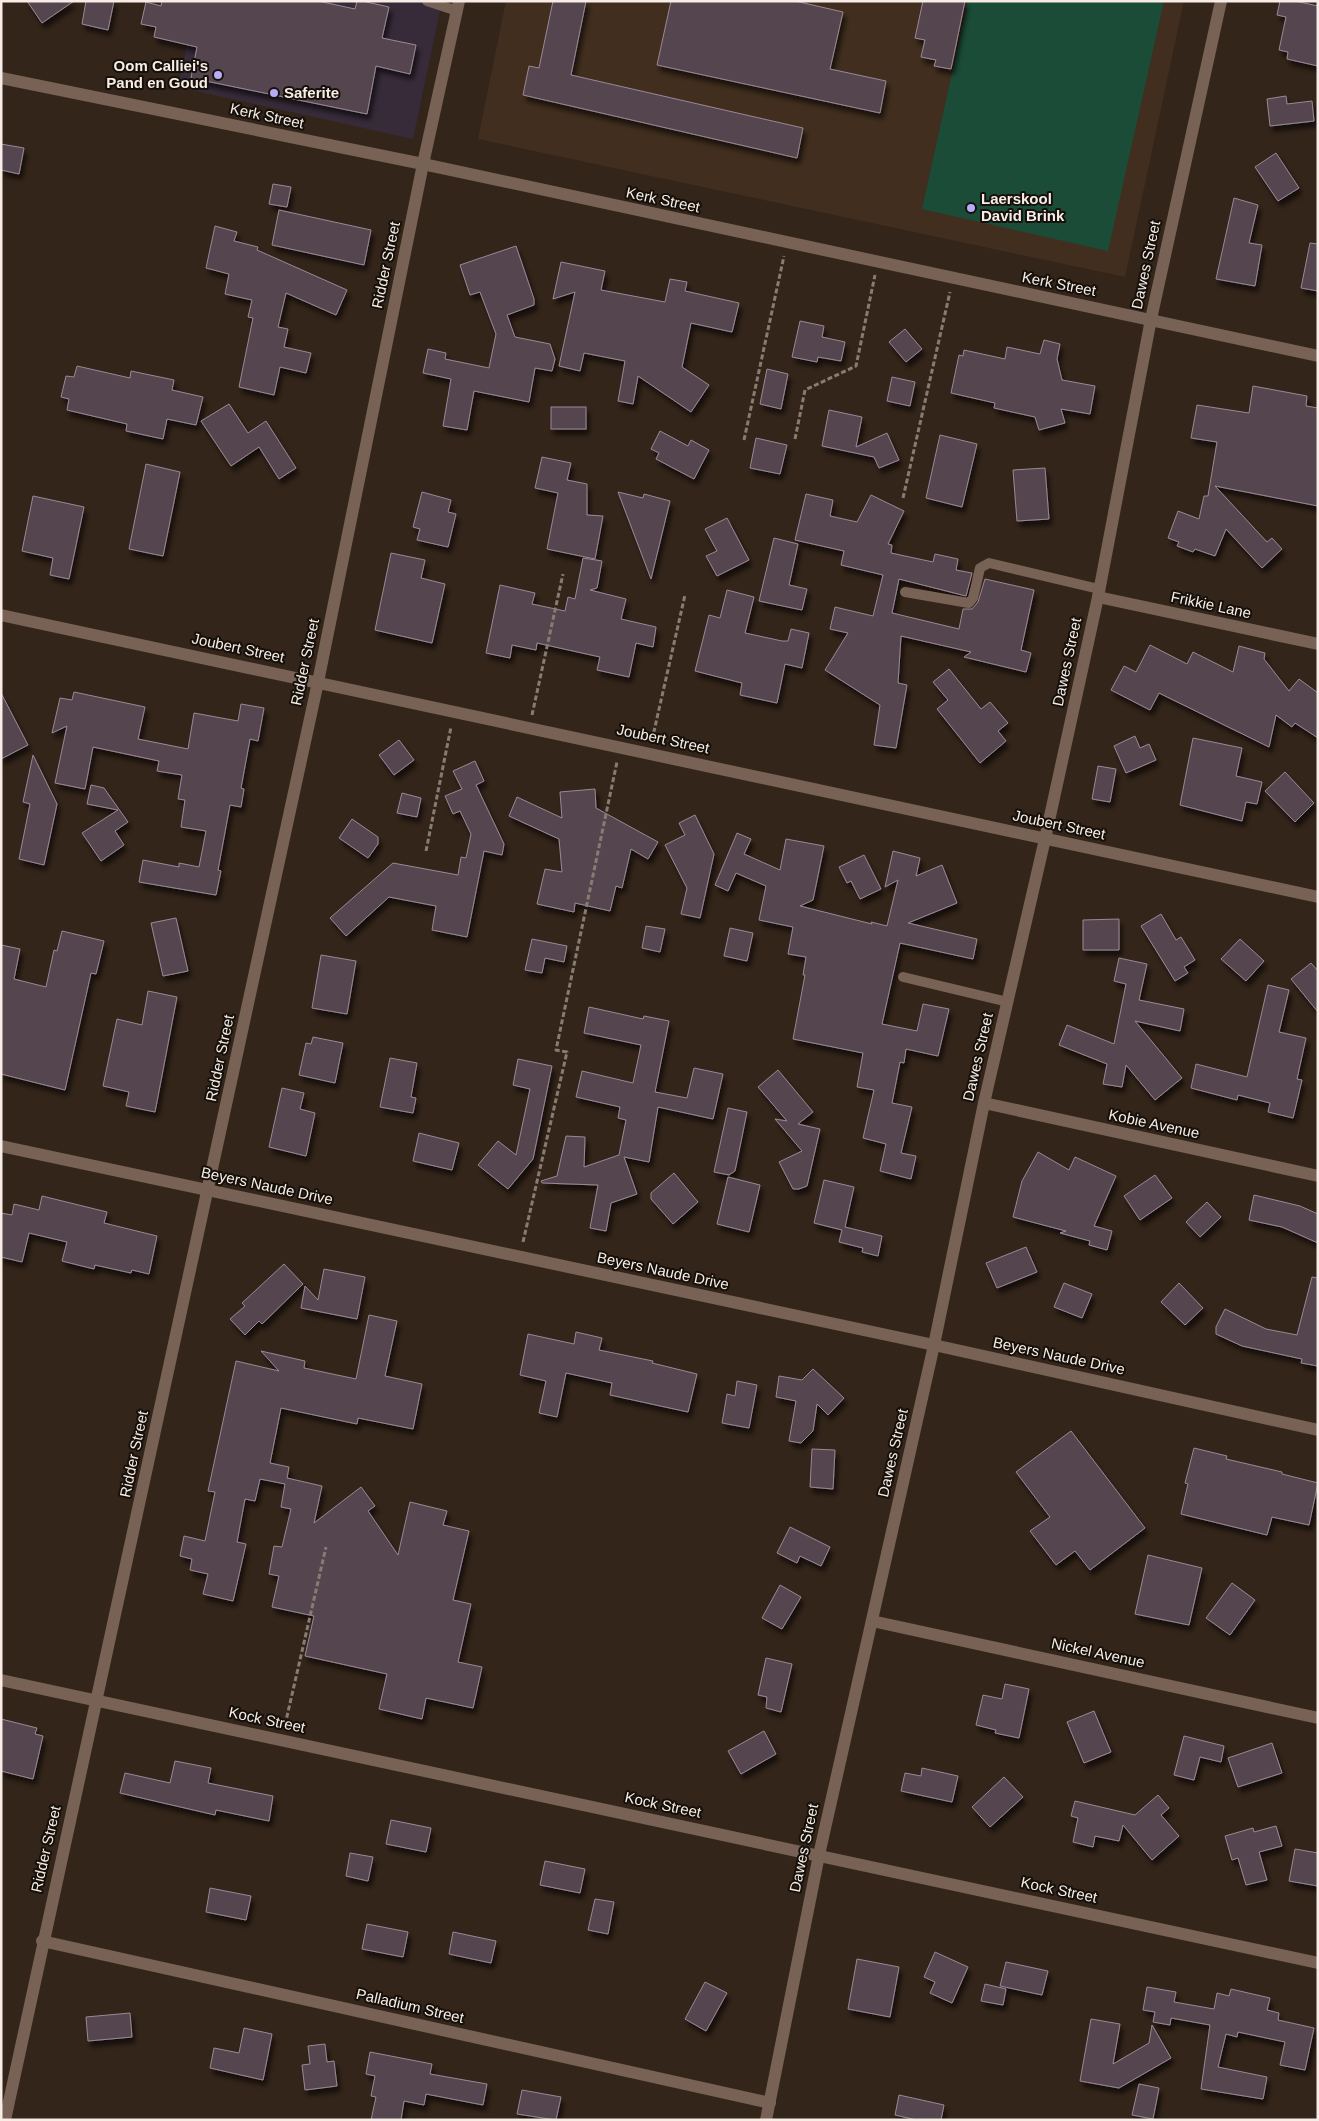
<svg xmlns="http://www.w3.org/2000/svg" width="1319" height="2121" font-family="Arial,sans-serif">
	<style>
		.commercial { fill: #372b3a }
		.built { fill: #412e1e }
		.green { fill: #1b4c38 }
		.building { fill: #554450; stroke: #9b8895; filter: url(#shadow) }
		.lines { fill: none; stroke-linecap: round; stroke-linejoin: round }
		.path { stroke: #887c72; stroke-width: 3; stroke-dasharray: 5 2.5; stroke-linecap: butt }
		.service { stroke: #786255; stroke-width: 10 }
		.minor { stroke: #786255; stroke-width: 12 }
		.poi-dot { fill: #b9abf7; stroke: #16100b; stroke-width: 2 }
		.labels { text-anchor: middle; stroke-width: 4; stroke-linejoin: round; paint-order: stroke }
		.poi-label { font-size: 15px; font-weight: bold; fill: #f7ede6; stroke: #16100b; text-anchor: start }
		.street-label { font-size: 15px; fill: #f7ede6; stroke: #16100b }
	</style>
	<defs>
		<filter id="shadow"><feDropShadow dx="3" dy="5.5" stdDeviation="2.5" flood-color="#0009"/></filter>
	</defs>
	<rect width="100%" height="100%" fill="#34251a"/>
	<path class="commercial" d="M196,1H442L413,139L178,87Z"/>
	<path class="built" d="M506,1H1184L1125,277L478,139Z"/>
	<path class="green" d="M968,1H1164L1108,251L922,209Z"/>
	<g class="building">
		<path d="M27,1H74L42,23Z"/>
		<path d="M86,1H114L108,30L82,24Z"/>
		<path d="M162,1H318L355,9L357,1H362L389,7L382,38L416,45L410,74L376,66L367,114L191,78L197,47L154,37L156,27L141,24L146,2L161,6Z"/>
		<path d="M553,1H586L571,75L803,128L797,158L523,95L529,66L539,68Z"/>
		<path d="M671,1H795L843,12L830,69L886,81L880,113L657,65Z"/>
		<path d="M923,1H965L951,69L934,66L936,60L921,57L925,40L915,38Z"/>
		<path d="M1280,1H1295L1318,6V66L1287,59L1288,52L1279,50L1286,17L1277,15Z"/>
		<path d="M1286,96L1287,104L1312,101L1314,121L1270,126L1267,99Z"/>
		<path d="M1,144L24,148L19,174L1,170Z"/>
		<path d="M1276,153L1299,188L1278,201L1255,167Z"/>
		<path d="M273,184L291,187L287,207L269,204Z"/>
		<path d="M1234,198L1258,205L1249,243L1262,245L1255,286L1216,279Z"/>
		<path d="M279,210L371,230L364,265L272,245Z"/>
		<path d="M215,226L237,232L234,241L258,247L257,250L347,290L336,315L286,293L278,327L288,329L284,347L311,353L306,373L280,367L274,395L239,387L253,318L248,317L252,300L225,294L229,274L206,268Z"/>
		<path d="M1310,243L1318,244V291L1301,288Z"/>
		<path d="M516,246L534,299V305L507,315L515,337L550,344L555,359L552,371L535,368L529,402L474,391L467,430L443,426L451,379L423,373L428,349L446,353L445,359L489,368L496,334L480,292L470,295L460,265Z"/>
		<path d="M561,262L605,271L601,290L665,302L670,279L687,282L685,291L739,303L732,332L691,323L682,367L709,385L691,412L638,376L633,404L618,401L625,361L584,353L580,371L559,366L575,292L553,299Z"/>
		<path d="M800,321L824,326L822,337L845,342L841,361L818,357L817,362L792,357Z"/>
		<path d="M905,329L922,349L906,362L889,342Z"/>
		<path d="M1044,340L1060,344L1057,359L1062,380L1095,386L1090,414L1061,409L1065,423L1039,430L1035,417L994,408L995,403L951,393L959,355L963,356L964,350L1005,359L1007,347L1040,354Z"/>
		<path d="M77,366L130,378L131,371L174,380L172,390L203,397L196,425L167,419L163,439L126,431L127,424L67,410L69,399L61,397L66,376L74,377Z"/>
		<path d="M767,369L788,374L781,409L760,404Z"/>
		<path d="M892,377L915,382L910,406L887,401Z"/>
		<path d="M1253,386L1307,396L1306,406L1318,408V506L1215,486L1267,542L1272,538L1282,549L1262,568L1226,529L1215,556L1195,549L1193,552L1177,546L1179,542L1168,538L1178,511L1199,519L1204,496H1208L1217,442L1191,438L1197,405L1249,413Z"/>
		<path d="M229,404L248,433L266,421L296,468L279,479L259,447L231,466L201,421Z"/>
		<rect x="551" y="407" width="35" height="22"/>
		<path d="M829,410L862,417L856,447L887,433L899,460L879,468L874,457L822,446Z"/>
		<path d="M660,431L688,446L691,440L709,450L694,479L656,459L659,453L651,449Z"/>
		<path d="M940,435L977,444L962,507L926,498Z"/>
		<path d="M756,438L787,445L780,474L750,468Z"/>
		<path d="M542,457L571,463L567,480L587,484V515L603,516L595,559L547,549L558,493L535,488Z"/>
		<path d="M146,464L180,472L163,556L129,549Z"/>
		<path d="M1045,468L1049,519L1017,521L1013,470Z"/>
		<path d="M422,492L451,500L448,512L456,514L448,547L417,540L420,529L413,527Z"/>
		<path d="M618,492L643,498L644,494L670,501L651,579Z"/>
		<path d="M806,494L833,500L830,516L857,522L871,495L904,511L888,544L892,545L891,553L933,562L935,554L958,559L956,570L972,573L966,596L899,579L892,613L959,629L963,609H972L978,602L985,579L1034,590L1021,650L1031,653L1026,672L964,657L971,652L901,636L898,683L907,685L896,748L874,745L880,705L825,670L848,633L830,629L835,607L873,616L883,575L841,565L844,551L795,540Z"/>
		<path d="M33,496L84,507L69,579L50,575L53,558L22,551Z"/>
		<path d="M727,518L749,560L717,576L706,556L717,551L705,529Z"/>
		<path d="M774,538L798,544L789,585L807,589L802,610L759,601Z"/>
		<path d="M391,553L425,560L421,578L445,584L432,643L375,630Z"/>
		<path d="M583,558L602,561L597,588L590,590L626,599L621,619L656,627L653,647L636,643L629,677L597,670L600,657L537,643L536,650L512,645L510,658L486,653L500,585L535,593L532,604L565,611L568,597L575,599Z"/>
		<path d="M727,590L754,597L745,633L782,641H788L791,629L809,633L802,668L785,664L777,703L740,695L742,683L695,671L709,615L720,618Z"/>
		<path d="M1150,645L1187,664L1193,652L1233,672L1239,646L1265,653L1264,659L1289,691L1299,679L1318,693V738L1295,723L1292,727L1276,715L1269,747L1159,693L1150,710L1111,690L1124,666L1136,672Z"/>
		<path d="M949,669L981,709L990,702L1008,723L998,731L1006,741L980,763L937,709L948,700L933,682Z"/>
		<path d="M74,692L145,707L138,739L188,749L194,713L238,721L241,704L264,708L258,741L250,739L241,788L244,789L241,807L230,805L218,870L221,871L216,895L139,882L143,860L179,867V863L199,867L206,831L181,827L185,800L178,799L182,775L157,771L159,761L93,747L85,789L55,783L67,726L52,733L60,698L72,700Z"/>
		<path d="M1,693L28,745L1,759Z"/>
		<path d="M1135,736L1140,748L1149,744L1156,760L1126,773L1114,746Z"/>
		<path d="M1193,738L1242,748L1236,776L1262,782L1257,804L1246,802L1242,821L1180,805Z"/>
		<path d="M399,740L414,760L394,775L379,755Z"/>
		<path d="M33,755L57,804L44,865L19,859L30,804L23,802Z"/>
		<path d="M475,761L484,781L476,785L504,844L502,855L484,851L467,937L432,930L436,906L389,897L346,936L330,918L393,863L458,875L461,857L466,858L471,834L460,811L453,814L445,796L462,789L453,771Z"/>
		<path d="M1098,766L1116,769L1110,802L1092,799Z"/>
		<path d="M1285,772L1314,803L1295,822L1265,791Z"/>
		<path d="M91,785L104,788L128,822L115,831L124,845L101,861L82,833L118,810L87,804Z"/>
		<path d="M595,789L596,808L658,842L648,859L631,849L622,888L616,886L610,911L575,903L574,912L537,904L545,869L562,872L559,839L509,816L517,797L562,818L560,792Z"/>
		<path d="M402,793L421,798L417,817L397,813Z"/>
		<path d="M695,815L714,854L700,918L681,914L687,888L665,845L685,835L679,823Z"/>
		<path d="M352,819L378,837V844L368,858L339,838Z"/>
		<path d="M737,833L751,839L744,854L780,870L786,839L824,846L813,900L800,906L872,924L871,922L887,926L898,880L885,887L893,851L920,858L916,876L942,865L957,903L908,923L977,939L973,959L900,943L882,1024L917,1031L923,1004L949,1009L938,1056L906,1049L904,1063L900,1062L892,1103L912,1107L901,1153L916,1156L911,1179L880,1171L886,1144L863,1138L874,1090L857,1087L863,1053L793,1039L805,975H803L806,957L788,954L793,927L759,920L766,886L736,873L728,891L715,885Z"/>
		<path d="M864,855L881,889L860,899L851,881L847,883L839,867Z"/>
		<path d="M1161,914L1176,940L1181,937L1195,960L1184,967L1188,973L1175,981L1141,926Z"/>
		<path d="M176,918L188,971L163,976L151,923Z"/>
		<path d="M1119,919V950H1083V920Z"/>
		<path d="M646,926L665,929L660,952L642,948Z"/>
		<path d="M730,928L753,933L747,961L724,956Z"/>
		<path d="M62,931L104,941L96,974L91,973L65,1090L1,1074V945L20,949L14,979L46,987L54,950L57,951Z"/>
		<path d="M532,939L567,946L564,962L545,958L542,973L525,970Z"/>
		<path d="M1240,939L1264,961L1246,981L1221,959Z"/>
		<path d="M321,955L356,961L347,1014L312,1008Z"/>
		<path d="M1119,958L1147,964L1139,1000L1184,1009L1180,1031L1135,1021L1182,1078L1155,1100L1126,1065L1122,1087L1103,1084L1107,1064L1059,1045L1067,1025L1114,1044L1126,984L1114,981Z"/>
		<path d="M1311,963L1318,971V1012L1291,979Z"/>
		<path d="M1268,985L1289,990L1279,1032L1306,1038L1297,1079L1302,1080L1293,1118L1268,1112L1270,1103L1238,1095L1237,1100L1191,1088L1196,1064L1247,1077Z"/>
		<path d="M148,991L177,997L155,1112L126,1106L129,1092L103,1086L117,1019L142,1025Z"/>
		<path d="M589,1007L643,1019L644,1016L669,1021L655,1092L687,1098L694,1068L723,1074L713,1119L658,1107L649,1162L624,1157L637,1194L611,1203L606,1231L590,1228L598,1185L542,1183L541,1181L557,1176L566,1136L585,1137L584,1167L619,1155L626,1120L618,1118L620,1107L576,1097L582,1071L633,1083L641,1045L584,1033Z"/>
		<path d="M313,1037L343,1043L335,1083L299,1075L306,1043L311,1044Z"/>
		<path d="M390,1058L417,1063L411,1097L416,1098L413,1113L380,1107Z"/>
		<path d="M518,1059L552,1066L533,1159L508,1189L478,1165L498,1141L516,1155L530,1089L513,1085Z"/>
		<path d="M778,1070L813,1112L798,1124L820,1129L807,1186L799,1189H793L779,1162L802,1151L775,1119L787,1121L758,1087Z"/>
		<path d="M282,1088L304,1093L300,1109L315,1113L306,1156L269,1147Z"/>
		<path d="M728,1108L747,1112L735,1171L729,1175L714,1172Z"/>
		<path d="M419,1133L459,1143L452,1170L413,1161Z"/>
		<path d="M1038,1152L1069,1170L1075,1157L1116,1176L1094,1226L1112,1231L1107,1250L1089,1245L1090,1241L1060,1233L1066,1231L1013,1217L1022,1181Z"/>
		<path d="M674,1173L698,1202L673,1224L651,1199V1193Z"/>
		<path d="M1155,1175L1172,1198L1140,1220L1124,1196Z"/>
		<path d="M728,1177L760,1185L749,1232L717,1224Z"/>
		<path d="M824,1180L854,1187L845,1227L882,1236L878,1256L862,1252L863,1248L839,1242L842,1230L814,1223Z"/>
		<path d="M1254,1195L1300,1206L1318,1214V1243L1282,1227L1249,1220Z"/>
		<path d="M42,1196L107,1212L104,1223L157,1236L149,1274L132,1270L131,1273L95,1265L94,1269L62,1261L67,1242L29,1233L22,1262L1,1257V1213L12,1215L14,1204L39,1210Z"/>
		<path d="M1207,1202L1221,1217L1200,1237L1186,1222Z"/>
		<path d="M1026,1247L1037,1272L997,1288L986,1263Z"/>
		<path d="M284,1264L303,1284L262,1324L259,1321L245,1335L230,1319L245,1306L242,1303Z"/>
		<path d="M324,1269L365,1277L357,1319L301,1308L305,1286L318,1300Z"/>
		<path d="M1312,1277L1318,1278V1366L1301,1363L1302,1359L1242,1346L1216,1334V1327L1225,1309L1266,1329L1297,1335Z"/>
		<path d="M1064,1283L1092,1294L1082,1318L1054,1307Z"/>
		<path d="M1179,1283L1203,1308L1185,1325L1161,1302Z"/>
		<path d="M369,1315L397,1321L385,1376L422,1384L413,1429L358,1418L357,1424L281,1408L270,1463L289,1467L287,1478L322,1486L314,1523L361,1487L375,1506L368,1511L398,1555L410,1502L447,1511L443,1525L469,1531L453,1600L471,1604L458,1662L482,1667L473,1708L426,1698L422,1719L379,1709L387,1674L305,1656L314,1616L272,1607L279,1576L269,1574L274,1546L282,1547L291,1509L281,1507L285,1484L260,1479L255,1501L245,1499L237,1542L246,1544L233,1601L203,1594L208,1574L190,1570L192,1559L180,1556L184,1536L205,1541L215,1492L208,1491L236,1361L279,1371L261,1351L305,1361L304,1368L356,1379Z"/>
		<path d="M576,1332L602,1338L599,1350L653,1361L652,1363L697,1374L688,1412L610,1395L612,1383L566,1373L557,1417L539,1413L546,1381L520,1375L528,1334L574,1344Z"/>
		<path d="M813,1369L844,1398L828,1415L817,1404L813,1431L801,1443L789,1441L796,1401L776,1397L779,1376L802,1380Z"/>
		<path d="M737,1381L757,1385L749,1428L722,1423L727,1394L735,1396Z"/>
		<path d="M1071,1431L1145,1528L1090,1570L1075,1551L1056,1565L1030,1531L1050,1517L1016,1472Z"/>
		<path d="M1194,1448L1227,1456L1226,1459L1282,1472V1474L1318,1483L1309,1525L1272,1517L1267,1535L1181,1514L1188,1484L1185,1483Z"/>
		<path d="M812,1449L835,1450L833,1489L810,1487Z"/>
		<path d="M790,1527L830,1547L821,1566L800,1556L797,1563L777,1553Z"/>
		<path d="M1148,1555L1202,1568L1189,1625L1135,1614Z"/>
		<path d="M1232,1583L1255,1600L1230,1635L1206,1618Z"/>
		<path d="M780,1585L801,1597L782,1629L762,1618Z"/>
		<path d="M766,1658L792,1664L781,1712L766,1708L767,1697L758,1695Z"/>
		<path d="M1005,1684L1029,1689L1019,1738L995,1733L996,1730L976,1725L983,1695L1002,1699Z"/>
		<path d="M1094,1711L1111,1752L1084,1763L1067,1722Z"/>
		<path d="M1,1719L37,1728L35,1734L43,1736L33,1779L1,1771Z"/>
		<path d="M764,1731L776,1754L741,1774L728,1751Z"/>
		<path d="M1184,1736L1224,1746L1221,1762L1200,1757L1194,1780L1174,1775Z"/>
		<path d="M1272,1743L1282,1773L1238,1787L1228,1758Z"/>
		<path d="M175,1761L211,1768L208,1783L273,1796L269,1821L216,1810L215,1815L120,1793L125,1773L170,1783Z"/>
		<path d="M922,1768L958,1776L952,1802L901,1791L905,1773L921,1776Z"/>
		<path d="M1004,1777L1023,1797L990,1827L972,1807Z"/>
		<path d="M1158,1795L1169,1808L1161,1815L1179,1836L1152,1860L1123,1825L1119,1841L1095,1836L1093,1847L1073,1842L1078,1818L1071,1816L1075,1801L1135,1815Z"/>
		<path d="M391,1820L431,1828L426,1852L386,1844Z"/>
		<path d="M1276,1826L1282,1846L1259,1852L1267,1880L1246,1885L1238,1858L1232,1860L1225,1836L1253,1828L1254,1832Z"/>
		<path d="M1295,1849L1318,1853V1886L1289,1881Z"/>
		<path d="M350,1853L373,1857L368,1881L346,1876Z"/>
		<path d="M545,1861L585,1869L580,1893L540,1885Z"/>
		<path d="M210,1888L251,1896L246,1920L206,1912Z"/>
		<path d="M595,1899L614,1902L608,1934L588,1930Z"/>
		<path d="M367,1924L408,1932L403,1957L362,1949Z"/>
		<path d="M453,1932L496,1941L491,1963L449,1954Z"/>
		<path d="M935,1952L968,1967L952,2003L930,1993L935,1982L924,1977Z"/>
		<path d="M857,1959L899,1967L890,2017L848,2009Z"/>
		<path d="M1006,1962L1048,1971L1042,1995L1000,1986Z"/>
		<path d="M705,1982L727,1993L706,2031L685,2019Z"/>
		<path d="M985,1984L1006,1989L1003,2005L981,2001Z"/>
		<path d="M1147,1987L1176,1992L1174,2002L1214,2009L1217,1993L1229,1996L1231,1989L1270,1998L1267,2010L1279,2013L1278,2020L1314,2028L1305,2070L1280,2065L1285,2042L1238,2032L1237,2037L1226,2034L1218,2067L1267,2077L1263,2099L1201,2089L1210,2025L1171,2018L1170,2025L1153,2022L1155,2012L1143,2010Z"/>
		<path d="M130,2013L132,2037L88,2041L86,2017Z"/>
		<path d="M1091,2019L1120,2024L1113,2064L1149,2043L1152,2025L1171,2058L1119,2088L1080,2081Z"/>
		<path d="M244,2028L272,2034L263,2080L210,2068L214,2048L239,2053Z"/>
		<path d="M325,2044L327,2062L334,2061L337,2086L305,2090L302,2065L310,2064L308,2046Z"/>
		<path d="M370,2052L432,2064L430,2074L487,2084L483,2105L426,2094L424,2105L404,2101L401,2120H371L376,2097L371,2096L375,2076L366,2074Z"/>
		<path d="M1139,2084L1159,2088L1153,2119L1132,2115Z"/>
		<path d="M522,2090L561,2097L556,2120L517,2114Z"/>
		<path d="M899,2095L944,2105L941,2120H917L895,2115Z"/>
	</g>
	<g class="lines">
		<g class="path">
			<path d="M795,439L805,390L856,366L875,275"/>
			<path d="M744,440L784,256"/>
			<path d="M903,498L950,292"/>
			<path d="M532,715L563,574"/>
			<path d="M652,740L685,595"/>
			<path d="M426,851L451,727"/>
			<path d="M523,1242L567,1052L556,1050L617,762"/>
			<path d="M285,1725L326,1547"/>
		</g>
		<g class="service">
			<path d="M427,1L457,11"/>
			<path d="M905,592L969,603L973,598L980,568L989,563L1099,589"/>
			<path d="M903,977L1008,1002"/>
		</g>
		<g class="minor">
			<path d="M1,78L423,164L1318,356"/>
			<path d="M1098,597L1318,644"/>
			<path d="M1,615L1318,897"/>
			<path d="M984,1103L1318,1176"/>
			<path d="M1,1146L934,1345L1318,1430"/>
			<path d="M872,1621L1318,1718"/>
			<path d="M1,1680L1318,1963"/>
			<path d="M42,1941L770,2103"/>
			<path d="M5,2120L318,682L423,164L459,1"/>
			<path d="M766,2120L819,1855L934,1345L984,1103L1045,839L1098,597L1151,319L1221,1"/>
		</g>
	</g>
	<g class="poi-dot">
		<circle cx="218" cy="75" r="5"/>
		<circle cx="274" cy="93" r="5"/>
		<circle cx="971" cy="208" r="5"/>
	</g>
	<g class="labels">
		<g class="poi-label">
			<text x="208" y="71" text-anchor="end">Oom Calliei's<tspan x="208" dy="17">Pand en Goud</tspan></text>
			<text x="284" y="98">Saferite</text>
			<text x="981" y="204">Laerskool<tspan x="981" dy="17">David Brink</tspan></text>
		</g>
		<g class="street-label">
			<text transform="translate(267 116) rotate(12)" y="5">Kerk Street</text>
			<text transform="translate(663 200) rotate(12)" y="5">Kerk Street</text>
			<text transform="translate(386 265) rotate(-78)" y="5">Ridder Street</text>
			<text transform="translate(1146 265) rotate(-78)" y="5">Dawes Street</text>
			<text transform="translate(1059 284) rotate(11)" y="5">Kerk Street</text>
			<text transform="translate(1211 605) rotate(12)" y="5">Frikkie Lane</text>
			<text transform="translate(238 648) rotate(12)" y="5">Joubert Street</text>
			<text transform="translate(305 662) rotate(-78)" y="5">Ridder Street</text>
			<text transform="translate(1067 662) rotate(-78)" y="5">Dawes Street</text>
			<text transform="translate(663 739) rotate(12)" y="5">Joubert Street</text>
			<text transform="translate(1059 825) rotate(12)" y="5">Joubert Street</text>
			<text transform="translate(978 1057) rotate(-77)" y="5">Dawes Street</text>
			<text transform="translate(220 1058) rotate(-78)" y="5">Ridder Street</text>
			<text transform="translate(1154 1124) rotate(12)" y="5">Kobie Avenue</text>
			<text transform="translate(267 1186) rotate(12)" y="5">Beyers Naude Drive</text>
			<text transform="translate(663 1271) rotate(12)" y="5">Beyers Naude Drive</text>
			<text transform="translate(1059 1356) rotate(12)" y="5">Beyers Naude Drive</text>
			<text transform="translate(893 1453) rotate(-77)" y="5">Dawes Street</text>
			<text transform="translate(134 1454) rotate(-78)" y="5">Ridder Street</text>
			<text transform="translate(1098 1653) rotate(12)" y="5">Nickel Avenue</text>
			<text transform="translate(267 1720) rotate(12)" y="5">Kock Street</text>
			<text transform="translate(663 1805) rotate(12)" y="5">Kock Street</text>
			<text transform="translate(804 1848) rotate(-78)" y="5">Dawes Street</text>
			<text transform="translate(46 1849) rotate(-77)" y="5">Ridder Street</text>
			<text transform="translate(1059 1890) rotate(12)" y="5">Kock Street</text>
			<text transform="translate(410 2006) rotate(13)" y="5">Palladium Street</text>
		</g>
	</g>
	<rect width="1319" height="2121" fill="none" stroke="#f7ede6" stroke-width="5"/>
</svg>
